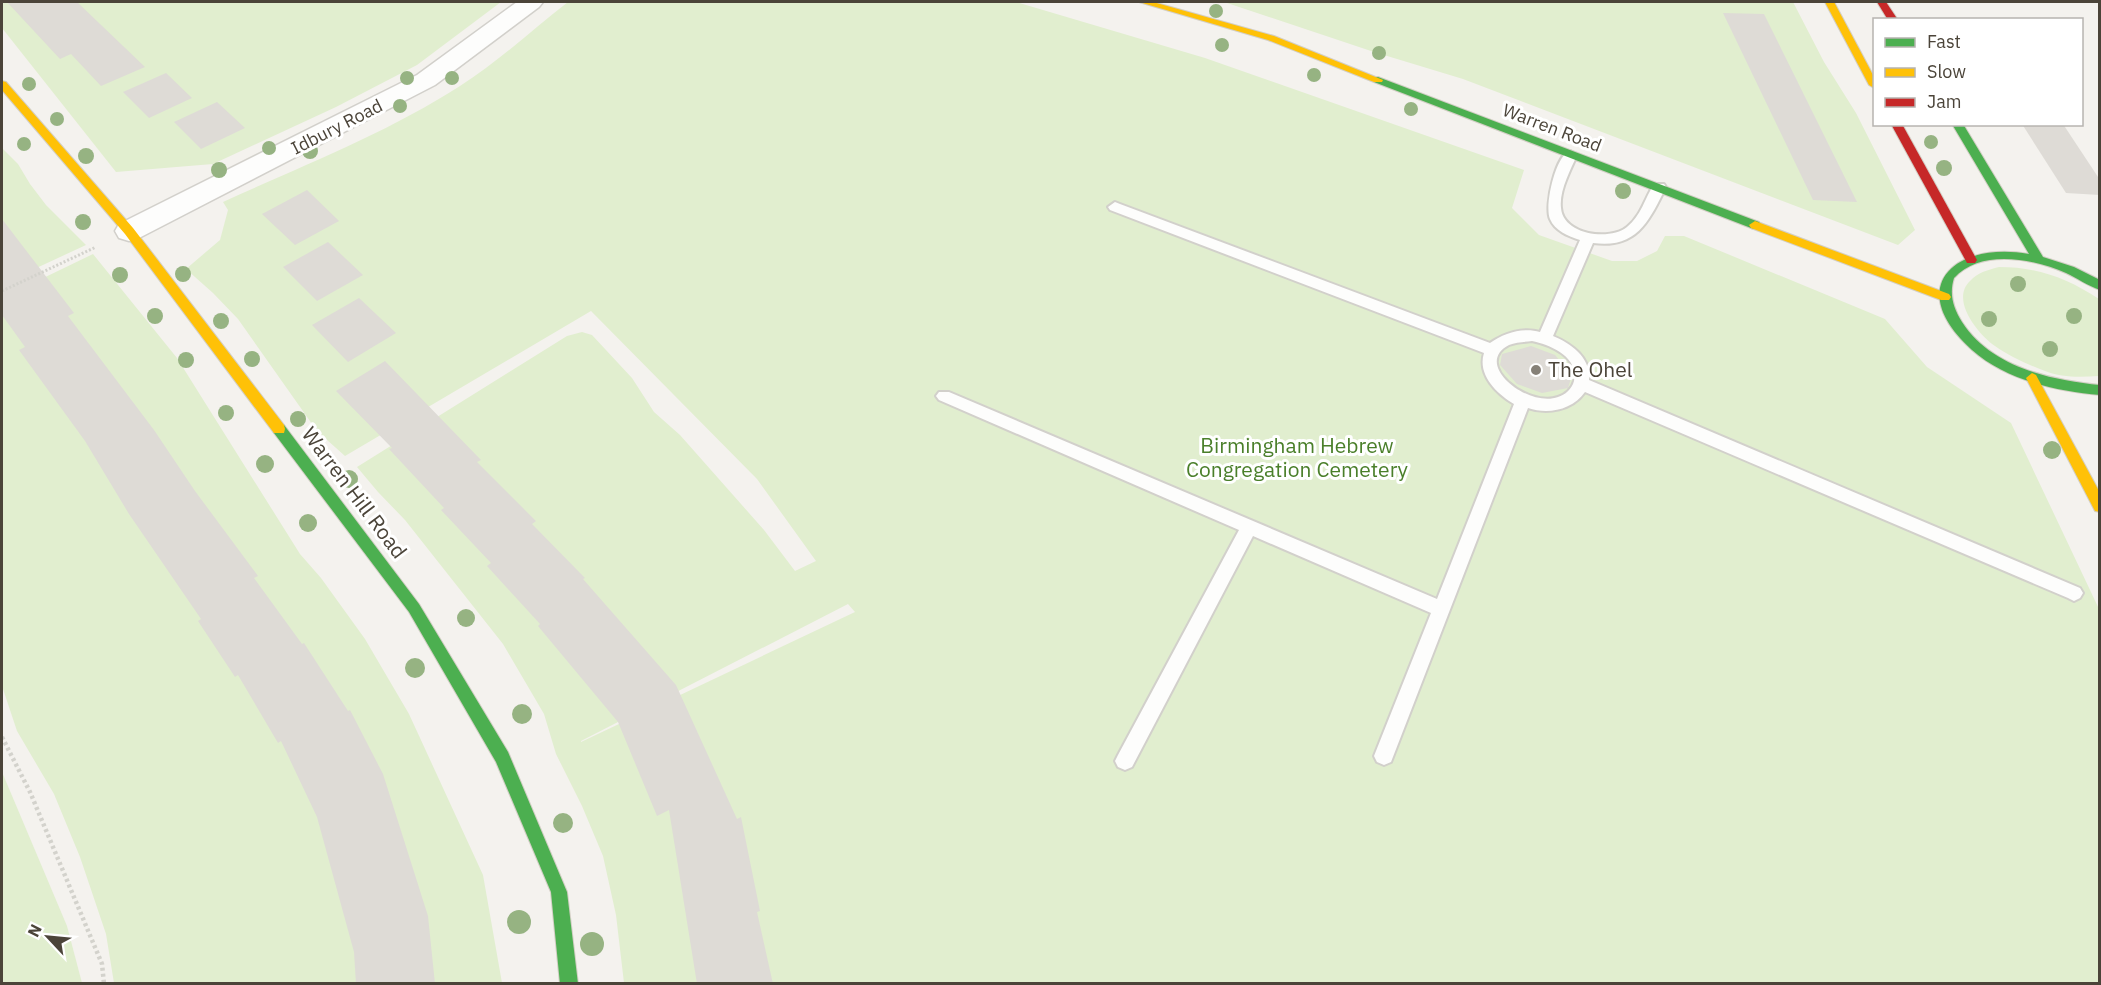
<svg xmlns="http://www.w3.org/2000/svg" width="2101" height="985" font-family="'IBM Plex Sans',sans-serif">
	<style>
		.green { fill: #e1eecf; fill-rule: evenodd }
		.building { fill: #dedbd6 }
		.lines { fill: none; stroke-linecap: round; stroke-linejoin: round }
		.lane-casing { stroke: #d2d0cb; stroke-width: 4 }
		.street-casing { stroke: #d2d0cb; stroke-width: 3 }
		.fast-casing { stroke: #d3cfc5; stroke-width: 2 }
		.slow-casing { stroke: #d3cfc5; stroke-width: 2 }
		.jam-casing { stroke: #d3cfc5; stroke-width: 2 }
		.path-far1 { stroke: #d3d2cc; stroke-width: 3; stroke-dasharray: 2 2; stroke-linecap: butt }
		.path { stroke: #d3d2cc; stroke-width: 4.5; stroke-dasharray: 3 3; stroke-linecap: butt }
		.lane { fill: #fdfdfc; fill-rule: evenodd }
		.street { fill: #fdfdfc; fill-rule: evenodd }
		.fast { fill: #4caf50; fill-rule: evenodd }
		.slow { fill: #ffc107; fill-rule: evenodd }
		.jam { fill: #c62828; fill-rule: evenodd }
		.tree { fill: #96b382 }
		.poi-dot { fill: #868178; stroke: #fff; stroke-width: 2 }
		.labels { text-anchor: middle; stroke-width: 6; stroke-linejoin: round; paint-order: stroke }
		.far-street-label { font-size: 18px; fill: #4b4439; stroke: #fff }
		.poi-label { font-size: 21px; fill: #4b4439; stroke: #fff; text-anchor: start }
		.park-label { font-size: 21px; fill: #4a7f2a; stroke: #fff }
		.street-label { font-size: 21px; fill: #4b4439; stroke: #fff }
	</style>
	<rect width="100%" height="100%" fill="#f4f2ee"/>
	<g class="green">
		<path d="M2,2H501L417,65L336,107L213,164L116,172L2,28Z"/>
		<path d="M568,2H1016L1205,58L1524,170L1512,208L1539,235L1612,261H1637L1657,251L1665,236H1684L1885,319L1927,367L2011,423L2099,609V983H624L616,915L603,856L582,806L556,754L544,714L503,644L405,520L378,492L357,467L567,336L582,332L592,335L632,378L654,412L680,435L764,530L795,571L816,561L757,479L591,311L345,456L317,431L238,319L213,293L186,269L220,240L228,210L223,202C302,166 387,133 460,86C499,61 532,30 568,2ZM848,604L855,612L581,742V741Z"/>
		<path d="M1224,2H1793L1824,62L1856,113L1915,230L1898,245L1463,79L1374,52Z"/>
		<path d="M2,148L18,164L30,184L46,205L86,245L2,284Z"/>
		<path d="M93,254L177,358L300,554L321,578L365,639L409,714L483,875L502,983H114L106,934L80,857L54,794L17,731L2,686V298Z"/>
		<path d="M1999,267C2037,267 2067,278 2099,299V376C2081,377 2062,378 2045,371C2029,365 2009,356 1995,346C1978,334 1950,300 1970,281C1978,272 1988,270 1999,267Z"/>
		<path d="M2,772L67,926L82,983H2Z"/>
	</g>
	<g class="building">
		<path d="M7,2H77L145,67L101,86L71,54L60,59Z"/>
		<path d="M1723,13L1764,14L1857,202L1813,200Z"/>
		<path d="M166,73L192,98L149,118L123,92Z"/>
		<path d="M217,102L245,128L201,149L174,122Z"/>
		<path d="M2022,124H2063L2100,180V195L2066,193Z"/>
		<path d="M307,190L339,221L295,245L262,214Z"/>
		<path d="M2,219L74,313L68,316L154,430L195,491L258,576L254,578L302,644L304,643L348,711L350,710L383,774L428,916L435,984H356L354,952L317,817L281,741L278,743L238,675L235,677L198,621L201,619L129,514L85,441L19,350L25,347L2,315Z"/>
		<path d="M328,242L363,275L317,301L283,267Z"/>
		<path d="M359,298L396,333L348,362L312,325Z"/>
		<path d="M1531,346L1555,355L1572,375L1568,388L1542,393L1517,384L1500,365L1502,354Z"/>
		<path d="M385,361L481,460L477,462L536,521L532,524L585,578L583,579L676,685L737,819L741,817L760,911L757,912L773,984H697L669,810L657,816L618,722L538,626L540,624L487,566L491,563L441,510L444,508L389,449L392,448L336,391Z"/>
	</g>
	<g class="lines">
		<defs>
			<path id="lane" d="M1570,151L1577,155C1570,171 1559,191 1561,208C1563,235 1610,241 1627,227C1641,216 1645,198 1654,184H1664L1666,187C1649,221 1637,249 1593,243L1553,336C1572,344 1591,358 1589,380L2080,588L2083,593L2080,598L2074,601L2068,598L1585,392C1572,410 1548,415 1528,408L1391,762L1384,765L1377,762L1374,756L1431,613L1253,536L1132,767L1125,770L1118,767L1115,761L1118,755L1239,530L939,400L936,396L939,392H949L1437,599L1514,404C1497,394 1477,375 1484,353L1110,210L1108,207L1115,202L1120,204L1490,343C1504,333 1523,327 1540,332L1580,240C1568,236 1555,231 1550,219C1544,206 1556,154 1570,151ZM1532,341C1551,345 1579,357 1574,381C1572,389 1565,395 1558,397C1528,408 1472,364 1509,345C1516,342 1525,342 1532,341Z"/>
			<path id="street" d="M517,2H543L539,7L435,85L139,238L129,241L119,238L115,231L119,224L417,75Z"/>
			<g id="fast">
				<path d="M1378,77L1759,222L1761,225L1755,229L1751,228L1374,82V78Z"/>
				<path d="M1952,124H1963L2043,257L2074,267L2100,280V290C2088,286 2077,278 2066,273C2034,259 1981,248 1954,278C1949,294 1953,308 1962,322C1991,367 2050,380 2100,385V395C2056,391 2006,380 1972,350C1904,289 1952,241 2029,254Z"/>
				<path d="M279,424L284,425L419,604L508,752L567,892L578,984H560L551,892L496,762L409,612L274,433L273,429Z"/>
			</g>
			<g id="slow">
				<path d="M1139,2H1153L1274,36L1383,80L1382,82H1374L1268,40Z"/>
				<path d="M1825,2H1834L1874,77V88L1869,85Z"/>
				<path d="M2,81L6,82L133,228L284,425L285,429L284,433H274L125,234L2,90Z"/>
				<path d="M1755,221L1949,294L1951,297L1949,300H1941L1751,228L1749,225Z"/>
				<path d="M2032,373L2036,375L2100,493V512L2095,511L2026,378Z"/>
			</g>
			<g id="jam">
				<path d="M1877,2H1886L1898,20H1888Z"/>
				<path d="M1891,124H1902L1977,260L1975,263H1967Z"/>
			</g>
		</defs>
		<use href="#lane" class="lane-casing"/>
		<use href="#street" class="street-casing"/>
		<use href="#fast" class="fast-casing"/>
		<use href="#slow" class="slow-casing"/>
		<use href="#jam" class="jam-casing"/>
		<path class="path-far1" d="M2,291L96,247"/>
		<path class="path" d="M2,737L30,792L102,964L104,984"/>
		<use href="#lane" class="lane"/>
		<use href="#street" class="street"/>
		<use href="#fast" class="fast"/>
		<use href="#slow" class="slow"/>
		<use href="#jam" class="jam"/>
	</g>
	<g class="tree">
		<circle cx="1216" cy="11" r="7"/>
		<circle cx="1222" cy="45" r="7"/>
		<circle cx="1379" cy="53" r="7"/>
		<circle cx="1314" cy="75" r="7"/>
		<circle cx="407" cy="78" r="7"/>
		<circle cx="452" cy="78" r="7"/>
		<circle cx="29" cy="84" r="7"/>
		<circle cx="400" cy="106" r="7"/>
		<circle cx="1411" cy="109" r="7"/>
		<circle cx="57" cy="119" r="7"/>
		<circle cx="1931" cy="142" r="7"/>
		<circle cx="24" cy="144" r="7"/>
		<circle cx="269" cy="148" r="7"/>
		<circle cx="310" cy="151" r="8"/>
		<circle cx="86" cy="156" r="8"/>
		<circle cx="1944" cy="168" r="8"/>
		<circle cx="219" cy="170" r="8"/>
		<circle cx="1623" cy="191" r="8"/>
		<circle cx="83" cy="222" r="8"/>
		<circle cx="183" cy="274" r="8"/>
		<circle cx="120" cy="275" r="8"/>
		<circle cx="2018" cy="284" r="8"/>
		<circle cx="155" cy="316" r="8"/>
		<circle cx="2074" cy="316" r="8"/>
		<circle cx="1989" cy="319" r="8"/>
		<circle cx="221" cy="321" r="8"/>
		<circle cx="2050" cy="349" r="8"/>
		<circle cx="252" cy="359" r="8"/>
		<circle cx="186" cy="360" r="8"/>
		<circle cx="226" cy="413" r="8"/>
		<circle cx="298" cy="419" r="8"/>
		<circle cx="2052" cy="450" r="9"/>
		<circle cx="265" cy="464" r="9"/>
		<circle cx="349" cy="479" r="9"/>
		<circle cx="308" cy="523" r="9"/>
		<circle cx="466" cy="618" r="9"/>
		<circle cx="415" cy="668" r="10"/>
		<circle cx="522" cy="714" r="10"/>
		<circle cx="563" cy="823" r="10"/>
		<circle cx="519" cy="922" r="12"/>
		<circle cx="592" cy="944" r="12"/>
	</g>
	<circle class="poi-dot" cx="1536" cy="370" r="6"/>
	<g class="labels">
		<g class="far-street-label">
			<text transform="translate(337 127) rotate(-27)" y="6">Idbury Road</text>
			<text transform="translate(1552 128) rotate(21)" y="6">Warren Road</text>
		</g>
		<g class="poi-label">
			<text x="1548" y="377">The Ohel</text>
		</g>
		<g class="park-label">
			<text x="1297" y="453">Birmingham Hebrew<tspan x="1297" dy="24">Congregation Cemetery</tspan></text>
		</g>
		<g class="street-label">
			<text transform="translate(354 493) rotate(53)" y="7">Warren Hill Road</text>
		</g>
	</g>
	<rect width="2101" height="985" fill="none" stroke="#4b4439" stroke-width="6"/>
	<rect x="1873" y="18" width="210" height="108" fill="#ffffff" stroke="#b7b4b0" stroke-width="1.5"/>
	<rect x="1885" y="38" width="30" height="9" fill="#4caf50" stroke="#b7b4b0" stroke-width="1.5"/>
	<text x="1927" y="48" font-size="18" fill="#4b4439">Fast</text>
	<rect x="1885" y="68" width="30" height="9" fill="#ffc107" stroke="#b7b4b0" stroke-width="1.5"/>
	<text x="1927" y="78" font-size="18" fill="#4b4439">Slow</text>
	<rect x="1885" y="98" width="30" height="9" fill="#c62828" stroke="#b7b4b0" stroke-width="1.5"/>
	<text x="1927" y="108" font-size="18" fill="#4b4439">Jam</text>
	<g transform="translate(48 937) rotate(296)" stroke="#ffffff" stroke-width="4.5" paint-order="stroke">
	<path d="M0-4.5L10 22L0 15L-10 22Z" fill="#4b4439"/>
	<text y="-9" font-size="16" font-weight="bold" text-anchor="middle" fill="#4b4439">N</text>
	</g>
</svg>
